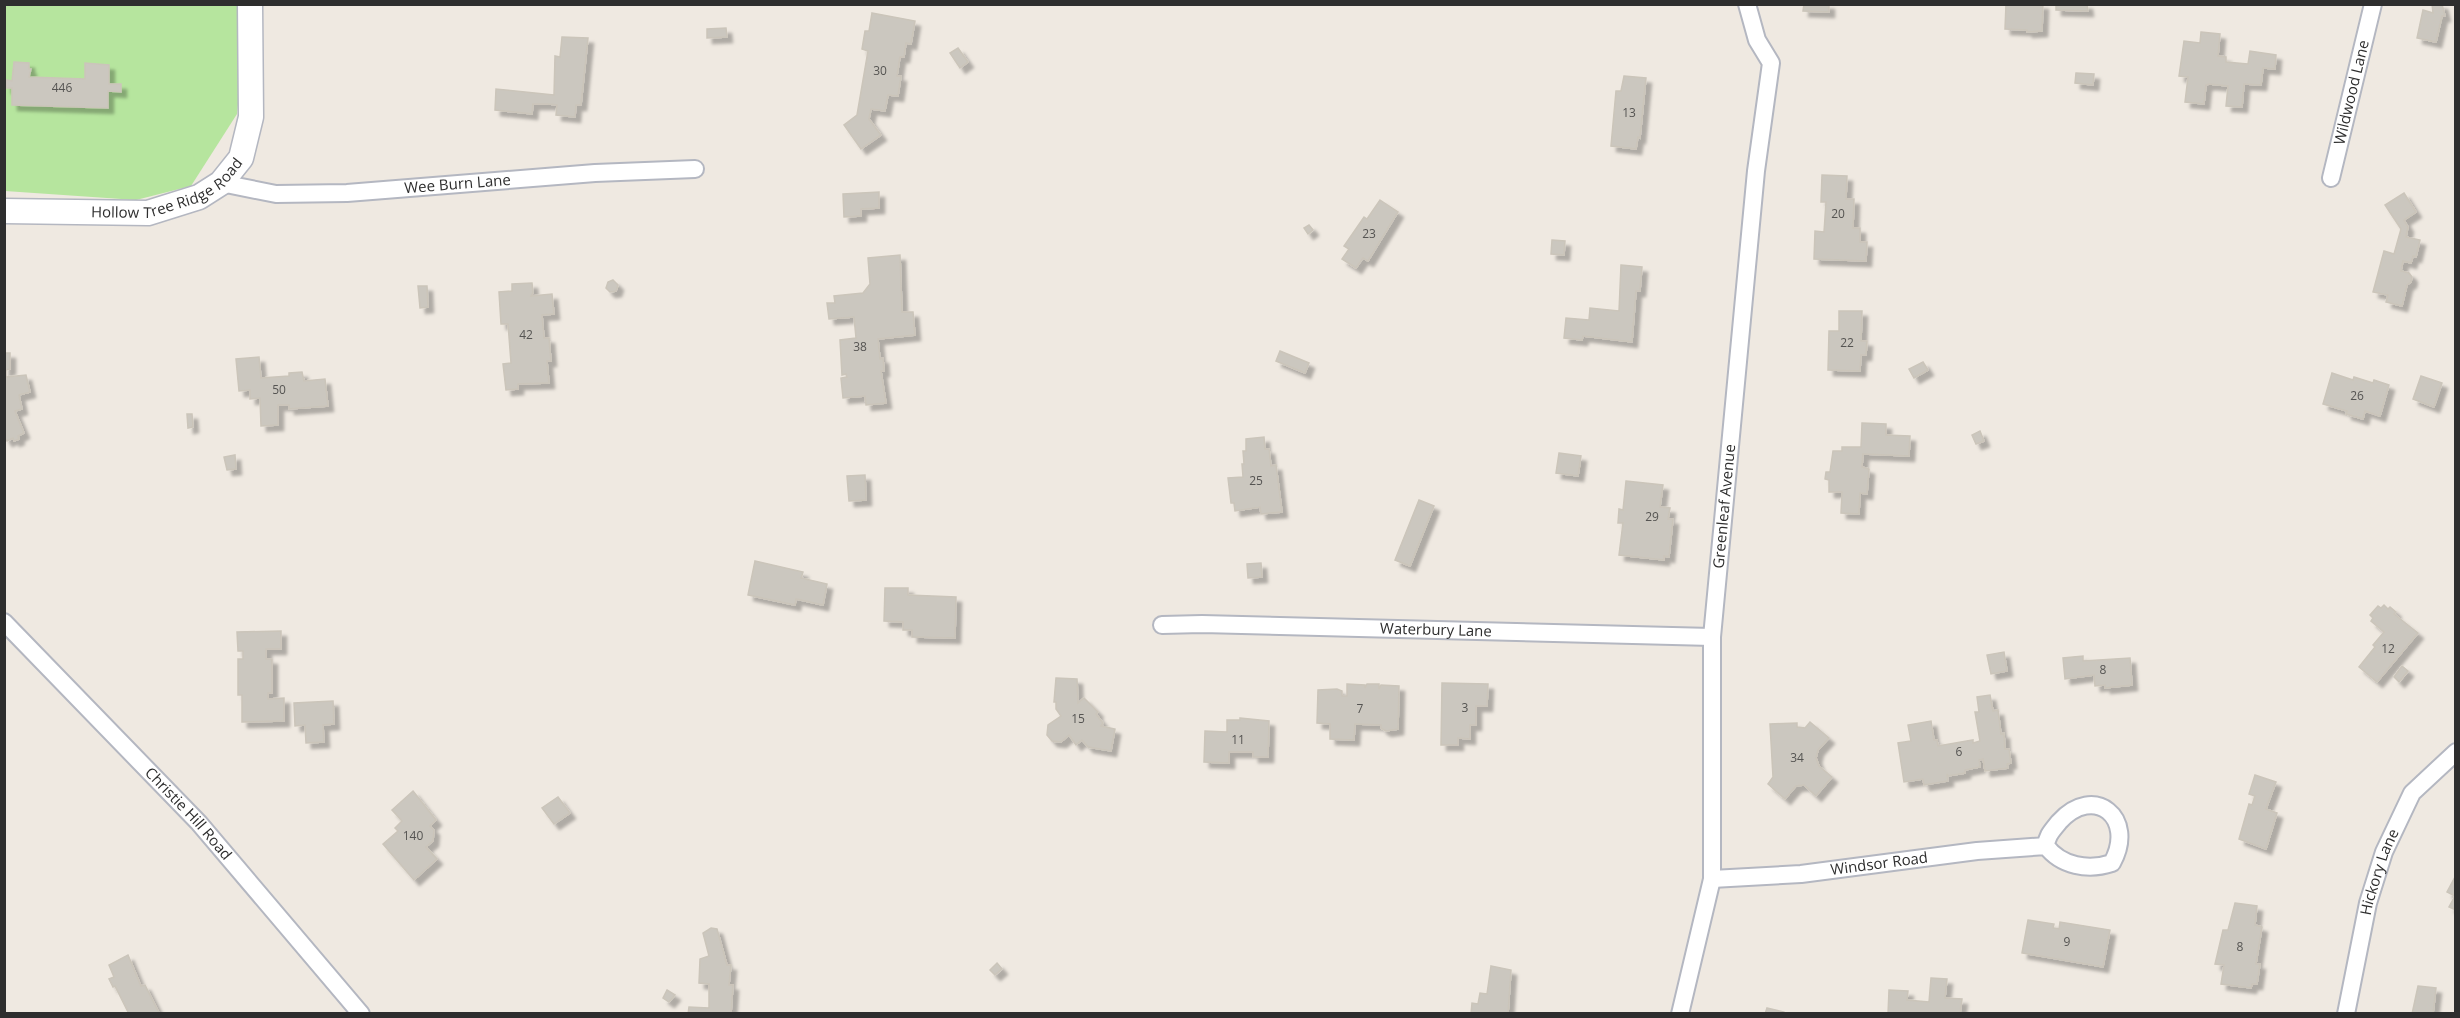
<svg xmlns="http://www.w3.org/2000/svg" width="2460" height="1018" font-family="'Open Sans',sans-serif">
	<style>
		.green { fill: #b6e59e }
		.building { fill: #cbc7bf; stroke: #cbc5ba; stroke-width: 1.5; filter: url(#shadow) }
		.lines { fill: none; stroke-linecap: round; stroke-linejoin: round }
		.street-casing { stroke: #b4b7c1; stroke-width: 20 }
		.secondary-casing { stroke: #b4b7c1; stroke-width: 27 }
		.street { stroke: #fff; stroke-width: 16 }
		.secondary { stroke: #fff; stroke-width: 24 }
		.labels { text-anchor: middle; stroke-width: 4.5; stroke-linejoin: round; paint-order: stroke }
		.number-label { font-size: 12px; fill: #555452 }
		.street-label { font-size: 15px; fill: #2e2e2e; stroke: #fff }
	</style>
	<defs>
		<filter id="shadow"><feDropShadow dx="5.5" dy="5.5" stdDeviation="1.5" flood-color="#0004"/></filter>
	</defs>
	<rect width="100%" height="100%" fill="#efe9e1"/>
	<path class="green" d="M4,5H239L241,76L237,114L191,186L136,200L5,191Z"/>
	<g class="building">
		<path d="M1804,4H1829V12L1803,11Z"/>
		<path d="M2006,4H2043L2042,31L2027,32V30L2005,29Z"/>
		<path d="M2056,4H2087L2088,11L2056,10Z"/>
		<path d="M2432,4H2442L2445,16H2442L2436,42L2417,38L2423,10L2433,13Z"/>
		<path d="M872,13L915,21L911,44L906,43L904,57H900L897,76H901L898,96L888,95L885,111L871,109L869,119L881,135L861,149L844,125L857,115L868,51L862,49L865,31H869Z"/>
		<path d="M726,28L727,37L707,38V29Z"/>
		<path d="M2201,32L2220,34L2218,56L2226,57V62L2248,64L2250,51L2276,55L2275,69L2263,68L2261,85L2244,84L2242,107L2226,106L2228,86L2209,84L2206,85L2204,104L2185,102L2188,77L2179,76L2184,41L2200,43Z"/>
		<path d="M562,37L588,38L581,105H576L575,117L556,115L557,105L548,104H533L532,114L495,110L496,89L554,95L555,56L560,57Z"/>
		<path d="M958,48L968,62L960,68L950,53Z"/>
		<path d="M14,62L29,63V69H31L29,77L85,79V63L109,65V84H121V92L108,91V108L12,105V88H6V80L12,81Z"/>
		<path d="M2076,73L2094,74L2093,85L2075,83Z"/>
		<path d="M1624,76L1646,78L1640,138L1638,137L1636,149L1611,146L1616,91H1621Z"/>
		<path d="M1822,175L1847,176L1846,199H1854L1853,228H1860V242H1867L1866,261L1814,259L1815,231L1824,232L1826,202H1821Z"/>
		<path d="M879,192V208L861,209V216L844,217L843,194Z"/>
		<path d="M2404,193L2416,212L2404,220L2408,227L2406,237L2420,240L2416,257L2413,256L2411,263L2403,261L2401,271L2409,273L2412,277L2411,282L2407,285L2402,306L2386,302L2388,295L2373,292L2384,251L2394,254L2401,229L2385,205Z"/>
		<path d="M1380,200L1398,212L1368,261L1363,258L1356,268L1342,259L1349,249L1344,246L1364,217L1367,219Z"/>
		<path d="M1309,225L1313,230L1308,234L1304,228Z"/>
		<path d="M1552,240L1565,241L1564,255L1551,254Z"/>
		<path d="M900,255L902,312H913L915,335L878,339L880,359L883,358L884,371H881L886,403L866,405L865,396L843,398L841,378L847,377L846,374L842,375L840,340L856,338L854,317L829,319L827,303H835L834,296L863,293L870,284L868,258Z"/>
		<path d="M1621,265L1642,267L1640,291H1636L1632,342L1583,336L1582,340L1564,338L1566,318L1589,320L1590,308L1619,311Z"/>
		<path d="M613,280L618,285L616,291L610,292L606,288L608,282Z"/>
		<path d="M532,283L533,293L531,296L552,294L554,314L542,315L544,338H549L551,361H547L549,383L518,384V389L506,390L503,364L511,363L508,324H501L499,292L512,291V284Z"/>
		<path d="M418,286H427L428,307L420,308Z"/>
		<path d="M1839,311H1862L1861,341H1867L1866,355H1861L1860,371L1828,370L1829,331H1839Z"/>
		<path d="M1280,351L1309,363L1305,373L1276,361Z"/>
		<path d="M4,353H10V369L6,370V377L26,375L30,392L19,395L22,409L15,411L24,433L18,436L19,439L14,441L13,438L7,441L4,437Z"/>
		<path d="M259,357L261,378L289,376V373L302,372L304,381L325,379L328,406L289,409V405H278V425L261,426L260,398L250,399V390L239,391L236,359Z"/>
		<path d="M1923,362L1928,370L1914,378L1909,369Z"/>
		<path d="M2332,373L2353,380L2354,377L2373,383L2374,380L2389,385L2380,416L2365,411L2363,419L2346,414L2347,411L2323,404Z"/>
		<path d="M2421,376L2442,383L2434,407L2413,399Z"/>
		<path d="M187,414H192L193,427L188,428Z"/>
		<path d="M1862,423L1886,424V435L1910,436L1909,456L1863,454L1862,467L1869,469L1867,494L1860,493L1859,514L1841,513L1842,492H1829V480L1825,479L1826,472H1830L1833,451H1842V447H1861Z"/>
		<path d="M1980,431L1984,441L1976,444L1972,435Z"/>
		<path d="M1264,437L1265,449H1269L1271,466L1276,465L1282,512L1261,514L1260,507L1235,511L1234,503H1231L1228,478L1243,477L1242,464H1244L1243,451H1246V439Z"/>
		<path d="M1559,453L1581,456L1578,476L1556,473Z"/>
		<path d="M235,455L236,469L227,470L224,457Z"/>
		<path d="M865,475L866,500L849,501L847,476Z"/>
		<path d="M1626,481L1663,485L1660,507L1670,508L1668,519H1673L1669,557L1664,556V560L1619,555L1623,523H1618L1619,509L1623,510Z"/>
		<path d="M1419,500L1434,506L1410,566L1395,560Z"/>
		<path d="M755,561L803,572L801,578L827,584L823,605L796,599L795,605L748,595Z"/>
		<path d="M1261,563L1262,577L1248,578L1247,564Z"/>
		<path d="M885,588H908V595L956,597L955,638L912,637V630H903V622L884,621Z"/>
		<path d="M2384,605L2388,609L2390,607L2396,612L2394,614L2418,633L2377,682L2359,667L2375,647L2373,645L2384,632L2371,621L2373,618L2370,615L2378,606L2381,608Z"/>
		<path d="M281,631V649H266V659H272V693H268V699L284,698V721L242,722V695H238V659H243V651H238L237,632Z"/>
		<path d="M2004,652L2007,671L1991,674L1987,655Z"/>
		<path d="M2083,656V661L2130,658L2132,685L2105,688V685L2095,686L2094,675L2065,679L2063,658Z"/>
		<path d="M2402,666L2408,671L2399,682L2394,677Z"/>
		<path d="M1056,678L1077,679L1078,703L1084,698L1098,712L1096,714L1103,723L1101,726L1115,729L1111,751L1088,747L1082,740L1076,745L1069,735L1061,742L1052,741L1047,735L1048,725L1061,716L1056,709V702H1054Z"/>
		<path d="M1442,683L1488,684L1487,706H1476V725H1470V739L1458,738V745H1441Z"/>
		<path d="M1347,684L1365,685V688L1367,684H1379V689L1381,685L1399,686L1398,729L1386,731L1381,728V725L1355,724L1354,740L1330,739V724L1317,723L1318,690L1337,689L1342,691V696H1347Z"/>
		<path d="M1990,695L1993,711L1998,710L2001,734L2004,733L2005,749H2009L2011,763L2007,764L2008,768L1985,771L1983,759L1979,760L1980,767L1965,770V773L1948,776L1947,774L1948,781L1924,785L1923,779L1904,782L1898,743L1911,741L1908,725L1931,721L1934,740H1937L1938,746L1973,740V743L1980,741L1975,712H1979L1977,697Z"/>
		<path d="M333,701L334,724L323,725L324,742L306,743L305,725L295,726L294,703Z"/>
		<path d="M1240,718L1269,721L1268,757H1253V752H1229V763L1204,762L1205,731L1227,732V720H1240Z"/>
		<path d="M1810,722L1829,738L1818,750L1816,758L1819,766L1832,777L1816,796L1804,785L1796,786L1785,799L1768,784L1773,777L1770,724L1797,723V727L1805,728Z"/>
		<path d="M2255,775L2276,782L2266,809L2277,813L2266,849L2239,839L2249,804L2252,805L2255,796L2249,794Z"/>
		<path d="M413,791L436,820L430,826L434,830L433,841L426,847L437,859L414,880L383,844L398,831L395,828L402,821L392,810Z"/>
		<path d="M558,797L570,813L554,824L542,808Z"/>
		<path d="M2456,875V910L2449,907L2455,896L2447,892Z"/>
		<path d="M2235,903L2257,906L2255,925L2262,927L2256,964H2260L2257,984H2252L2251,988L2221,984L2224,965L2215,964L2223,930H2228Z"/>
		<path d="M2028,920L2054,924L2053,928L2059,929L2060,922L2110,930L2103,967L2022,953Z"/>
		<path d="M711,928L717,929L727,965H731L729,985H733L731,1014H688L689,1007L709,1008V984L699,983L700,959L709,956L703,933Z"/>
		<path d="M128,955L141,986L145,985L159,1013L129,1014L115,986L113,987L109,979L114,977L109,965Z"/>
		<path d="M997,963L1002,969L995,975L990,970Z"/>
		<path d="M1491,966L1511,970L1508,1014H1471L1472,1003L1478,1004L1480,993L1487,994Z"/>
		<path d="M1931,978L1947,979L1945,998L1962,999L1960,1014H1888L1889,990L1908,991L1907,1000L1929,1002Z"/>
		<path d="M2418,986L2436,988L2433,1014H2412Z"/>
		<path d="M667,990L675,995L669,1002L663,998Z"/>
		<path d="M1767,1008L1784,1012V1014H1765Z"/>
	</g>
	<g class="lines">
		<defs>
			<g id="street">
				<path id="s1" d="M2331,178L2373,4"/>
				<path id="s2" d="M221,183L276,194L347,193L595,173L695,169"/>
				<path id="s3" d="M4,622L199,823L361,1014"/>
				<path id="s4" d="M1162,625L1202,624L1712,637"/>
				<path id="s5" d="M1712,879L1801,874L1977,851L2046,846C2047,835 2052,831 2059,822C2094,783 2137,818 2112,863C2088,871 2061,866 2046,846"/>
				<path id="s6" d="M1680,1014L1712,879V637L1756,171L1771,63L1757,40L1747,4"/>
				<path id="s7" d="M2346,1014L2368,903L2384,852L2412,793L2456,752"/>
			</g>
			<g id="secondary">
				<path id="s8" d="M4,211L148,213L199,197L221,183L241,158L251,117L250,4"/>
			</g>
		</defs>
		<use href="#street" class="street-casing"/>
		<use href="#secondary" class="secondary-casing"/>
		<use href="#street" class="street"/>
		<use href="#secondary" class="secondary"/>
	</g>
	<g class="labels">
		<g class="number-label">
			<text x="880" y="75">30</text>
			<text x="62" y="92">446</text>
			<text x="1629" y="117">13</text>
			<text x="1838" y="218">20</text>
			<text x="1369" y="238">23</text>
			<text x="526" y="339">42</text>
			<text x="1847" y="347">22</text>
			<text x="860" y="351">38</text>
			<text x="279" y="394">50</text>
			<text x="2357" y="400">26</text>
			<text x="1256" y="485">25</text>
			<text x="1652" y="521">29</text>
			<text x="2388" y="653">12</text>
			<text x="2103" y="674">8</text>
			<text x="1465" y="712">3</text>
			<text x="1360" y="713">7</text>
			<text x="1078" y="723">15</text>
			<text x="1238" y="744">11</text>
			<text x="1959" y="756">6</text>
			<text x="1797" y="762">34</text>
			<text x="413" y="840">140</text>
			<text x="2067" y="946">9</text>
			<text x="2240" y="951">8</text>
		</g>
		<g class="street-label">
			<text dy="5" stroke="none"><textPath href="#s1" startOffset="88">Wildwood Lane</textPath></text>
			<text dy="5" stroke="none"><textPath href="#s8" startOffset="170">Hollow Tree Ridge Road</textPath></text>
			<text dy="5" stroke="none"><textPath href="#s2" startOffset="238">Wee Burn Lane</textPath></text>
			<text dy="5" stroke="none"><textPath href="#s6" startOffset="512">Greenleaf Avenue</textPath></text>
			<text dy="5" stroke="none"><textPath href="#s4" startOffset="274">Waterbury Lane</textPath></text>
			<text dy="5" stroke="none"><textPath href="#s3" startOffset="266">Christie Hill Road</textPath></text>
			<text dy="5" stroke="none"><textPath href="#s5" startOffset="168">Windsor Road</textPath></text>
			<text dy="5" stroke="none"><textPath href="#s7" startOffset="146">Hickory Lane</textPath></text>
		</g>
	</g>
	<rect width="2460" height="1018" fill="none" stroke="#2e2e2e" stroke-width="12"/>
</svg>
